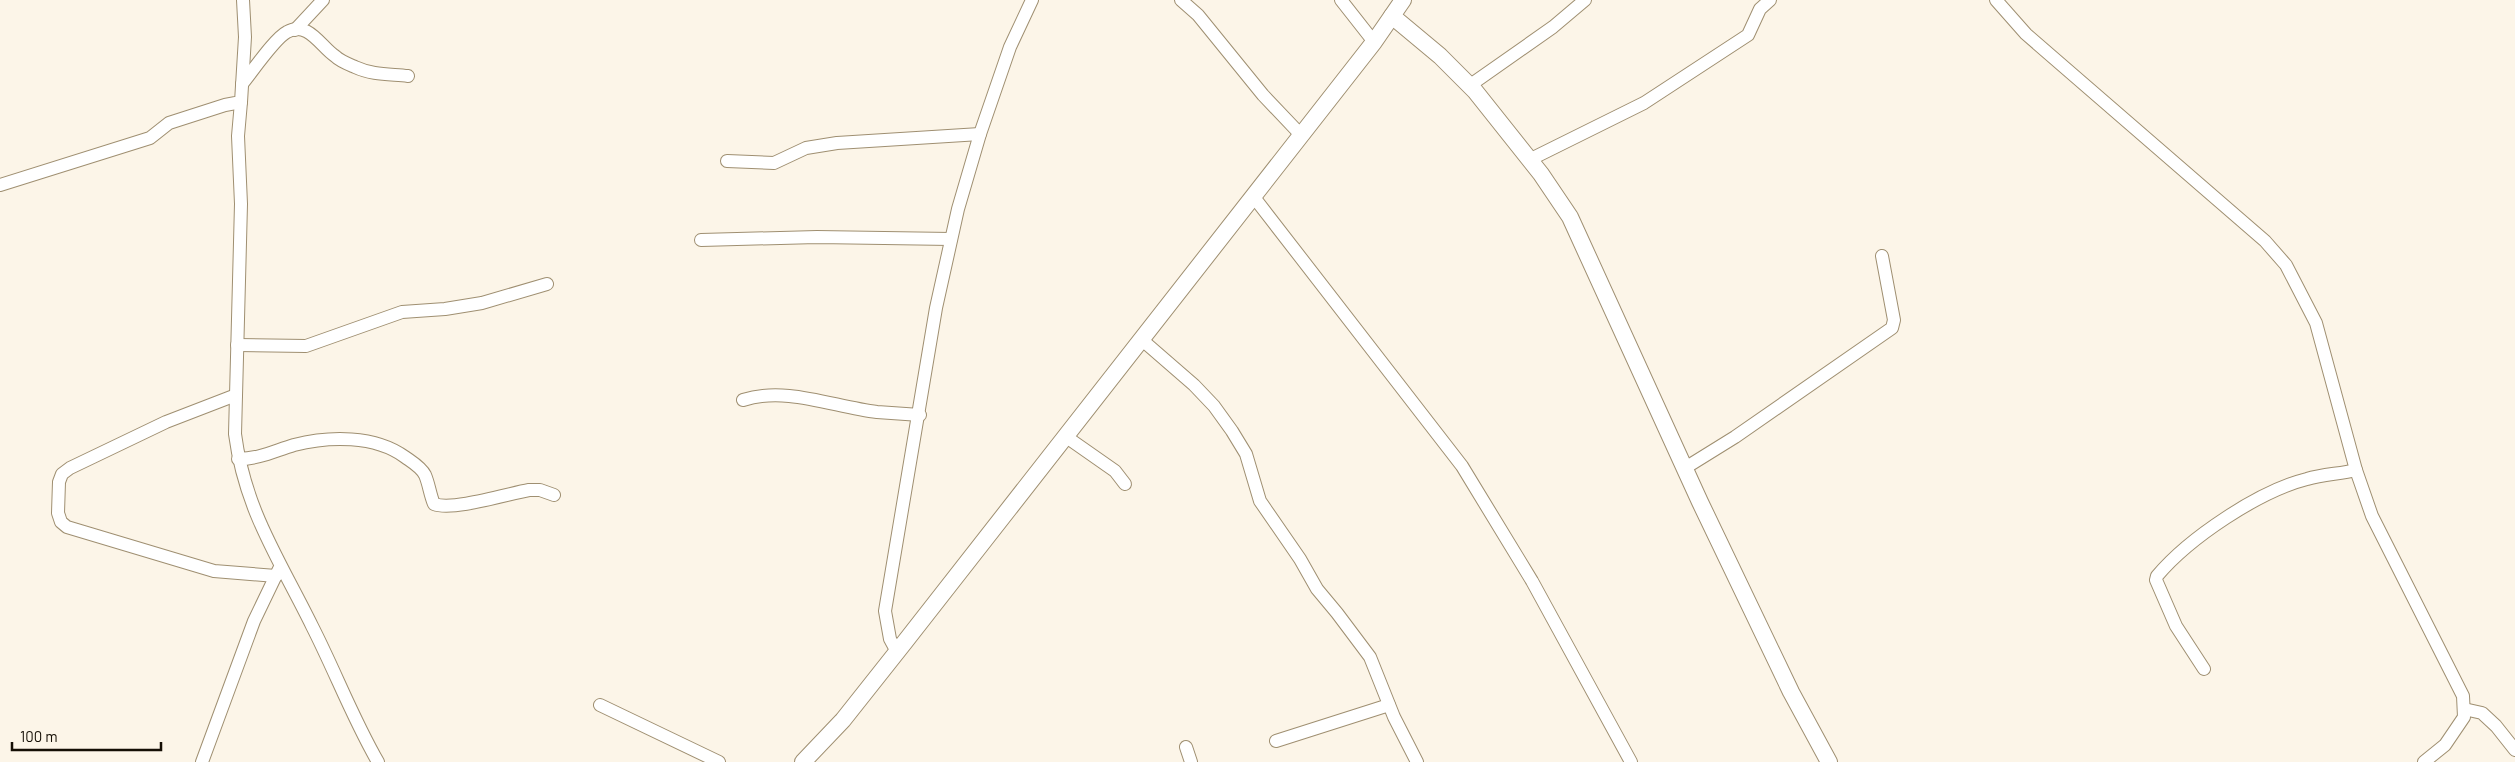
<svg xmlns="http://www.w3.org/2000/svg" width="2515" height="762" font-family="Barlow,sans-serif">
	<style>
		.lines { fill: none; stroke-linecap: round; stroke-linejoin: round }
		.minor-casing { stroke: #9f8f71; stroke-width: 14 }
		.major-casing { stroke: #9f8f71; stroke-width: 18 }
		.minor { stroke: #fff; stroke-width: 12 }
		.major { stroke: #fff; stroke-width: 16 }
	</style>
	<rect width="100%" height="100%" fill="#fcf5e8"/>
	<g class="lines">
		<defs>
			<g id="minor">
				<path d="M1181,0L1198,15L1263,95L1301,135"/>
				<path d="M1341,0L1374,42"/>
				<path d="M1996,0L2026,34L2265,241L2286,265L2316,323L2356,470L2372,516L2463,696L2464,717L2445,745L2424,762"/>
				<path d="M295,30L323,0"/>
				<path d="M242,84C252,72 275,38 287,32C308,20 321,47 335,56C340,61 348,64 355,67C372,75 390,74 408,76"/>
				<path d="M1469,86L1553,27L1585,0"/>
				<path d="M241,102L238,136L241,204L235,434C245,510 279,559 312,626C335,671 353,719 378,762"/>
				<path d="M1529,160L1644,103L1748,35L1760,9L1770,0"/>
				<path d="M727,161L774,163L806,148L837,143L980,134"/>
				<path d="M0,185L150,138L169,123L225,105L241,102L245,37L243,0"/>
				<path d="M1253,196L1462,466L1532,581L1631,762"/>
				<path d="M701,240L817,237L951,239"/>
				<path d="M1141,339L1194,385L1214,406L1232,431L1246,454L1260,501L1300,559L1317,589L1337,613L1370,657L1394,717L1417,762"/>
				<path d="M237,345L306,346L402,312L445,309L482,303L547,284"/>
				<path d="M236,395L166,422L70,468L62,474L59,482L58,513L61,522L67,527L214,571L276,576"/>
				<path d="M743,400C786,386 834,407 877,412C891,413 906,414 920,415"/>
				<path d="M1065,436L1115,471L1125,484"/>
				<path d="M238,459C259,459 274,451 294,445C329,436 375,435 405,457C412,462 421,467 425,475C429,484 430,495 434,504C453,511 507,494 529,490H540L554,495"/>
				<path d="M1685,468L1735,437L1892,328L1894,320L1882,256"/>
				<path d="M897,652L890,639L885,611L936,308L958,209L980,134L1010,47L1032,0"/>
				<path d="M2204,669L2176,626L2156,580L2157,576C2189,538 2259,491 2307,479C2323,474 2340,474 2356,470"/>
				<path d="M600,705L719,762"/>
				<path d="M2464,709L2482,713L2496,726L2515,750"/>
				<path d="M1276,741L1389,705"/>
				<path d="M1186,747L1191,762"/>
				<path d="M202,762L254,621L279,569"/>
			</g>
			<g id="major">
				<path d="M1392,16L1440,56L1475,91L1541,174L1570,217L1700,502L1791,692L1829,762"/>
				<path d="M803,762L843,720L904,643L1374,42L1403,0"/>
			</g>
		</defs>
		<use href="#minor" class="minor-casing"/>
		<use href="#major" class="major-casing"/>
		<use href="#minor" class="minor"/>
		<use href="#major" class="major"/>
	</g>
	<path d="M12 742v8h149v-8" fill="none" stroke="#140e04" stroke-width="2.5"/>
	<text x="20" y="742" font-size="15" fill="#140e04" stroke="#fcf5e8" stroke-width="4" paint-order="stroke">100 m</text>
</svg>
